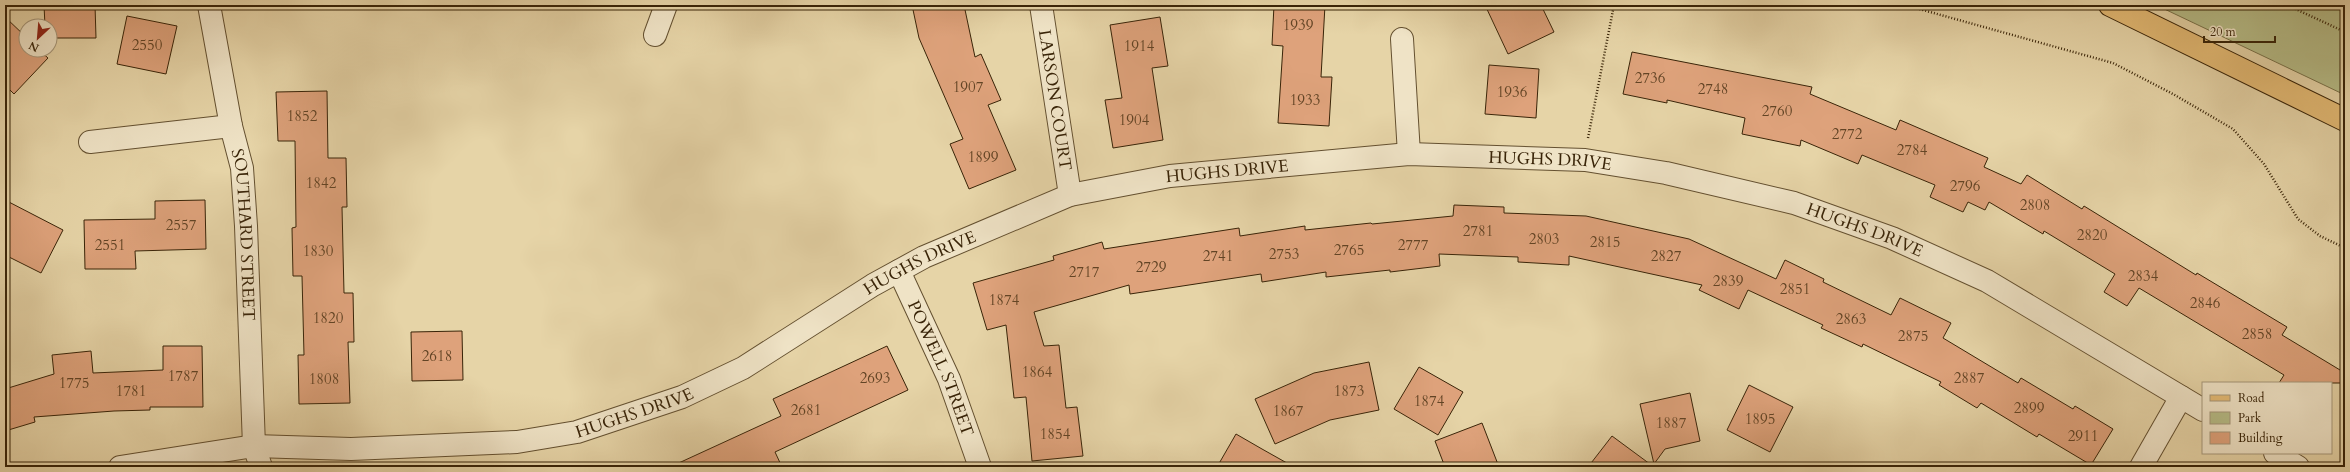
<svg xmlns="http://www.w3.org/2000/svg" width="2350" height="472" font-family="Cardo,serif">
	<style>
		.green { fill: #b6bc87; stroke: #787048 }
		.building { fill: #dea27b; stroke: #392408 }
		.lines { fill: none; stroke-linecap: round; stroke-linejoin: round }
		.minor-casing { stroke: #645030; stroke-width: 24 }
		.major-casing { stroke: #392408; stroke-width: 24 }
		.path { stroke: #392408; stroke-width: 2.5; stroke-dasharray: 1 2; stroke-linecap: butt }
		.minor { stroke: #efe3c6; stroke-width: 22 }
		.major { stroke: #e3ba74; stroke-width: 22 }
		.labels { text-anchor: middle; stroke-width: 4; stroke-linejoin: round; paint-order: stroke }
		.number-label { font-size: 15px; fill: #624425 }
		.street-label { font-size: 17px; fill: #392408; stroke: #efe3c6 }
	</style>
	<rect width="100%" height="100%" fill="#e6d4a7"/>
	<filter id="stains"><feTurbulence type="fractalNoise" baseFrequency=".005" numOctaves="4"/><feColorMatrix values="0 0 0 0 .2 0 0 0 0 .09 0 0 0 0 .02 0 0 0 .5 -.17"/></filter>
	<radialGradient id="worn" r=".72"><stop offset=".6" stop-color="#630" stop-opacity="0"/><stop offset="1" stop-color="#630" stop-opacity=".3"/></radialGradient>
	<path class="green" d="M2156,5H2345V95Z"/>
	<g class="building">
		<path d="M44,5H95L96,38H50V26H45Z"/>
		<path d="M912,5H964L975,57L981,54L1001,100L988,105L1016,170L969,189L950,144L963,139L919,38Z"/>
		<path d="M1274,5H1325L1321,77H1332L1329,126L1278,123L1283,46L1272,45Z"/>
		<path d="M1485,5H1541L1554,32L1508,54Z"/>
		<path d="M127,16L177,26L166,74L117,64Z"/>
		<path d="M5,17L26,37V50H39L48,58L14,94L5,85Z"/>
		<path d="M1160,17L1168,66L1152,68L1163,140L1113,148L1105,100L1122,98L1110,25Z"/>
		<path d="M1632,52L1812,87L1810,94L1896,130L1900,120L1988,158L1984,167L2021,184L2027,175L2082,209L2084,206L2196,275L2197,273L2287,327L2282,335L2345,373V383H2279L2284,375L2139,288L2127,306L2104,292L2115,274L2044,231L2043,234L1989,202L1985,210L1968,202L1963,212L1930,197L1935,185L1862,155L1858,164L1801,140L1800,146L1742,134L1745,118L1667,100V103L1623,94Z"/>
		<path d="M1489,65L1539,69L1536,118L1485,114Z"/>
		<path d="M327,91L328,158H346L347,207H342L344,293H353L354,342H348L350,403L299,404L298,355H304L302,276H293L292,228L296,227L295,141H278L276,92Z"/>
		<path d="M5,200L63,230L41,273L5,255Z"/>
		<path d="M205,200L206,249L135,251L136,269H85L84,220L155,219V201Z"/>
		<path d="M1454,205L1504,207V213L1586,216L1689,239L1776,279L1785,260L1824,279L1823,282L1891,315L1900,298L1951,323L1943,338L2018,383L2021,378L2073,409L2075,406L2113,429L2091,465L2039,434L2037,437L1981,403L1977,408L1939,385L1941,382L1863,344L1862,347L1821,328L1823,325L1748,290L1739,309L1699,290L1702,285L1569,256V265L1518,262V257L1439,254L1440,266L1390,272V270L1326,277V272L1262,282L1261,274L1130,294L1129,285L1034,312L1044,346L1059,345L1066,408L1077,407L1083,456L1032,461L1026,397L1014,398L1006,325L987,330L973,283L1054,260L1053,256L1102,242L1104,249L1239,228L1240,236L1305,226V230L1371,223L1372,224L1453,216Z"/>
		<path d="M462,331L463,380L412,381L411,332Z"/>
		<path d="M163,346H202L203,407H150V410L114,411L34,417L35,422L5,431V389L54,374L52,355L91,351L93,373L163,370Z"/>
		<path d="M887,346L908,390L775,452L782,467H670L781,416L773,399Z"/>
		<path d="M1369,362L1379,410L1330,420L1275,444L1255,399L1314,373Z"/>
		<path d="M1419,367L1463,392L1438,435L1394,409Z"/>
		<path d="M1749,385L1793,407L1770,452L1727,430Z"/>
		<path d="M1690,393L1700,441L1665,449L1654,464L1640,404Z"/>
		<path d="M1482,423L1499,467H1445L1435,441Z"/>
		<path d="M1236,434L1262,449L1294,467H1217Z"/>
		<path d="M1612,436L1654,467H1588Z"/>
	</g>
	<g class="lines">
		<defs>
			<g id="minor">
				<path id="s1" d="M209,5L231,126L242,168L246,226L254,446L261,467"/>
				<path id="s2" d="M1041,5L1070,195"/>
				<path d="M655,35L666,5"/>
				<path d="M1402,39L1409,154"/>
				<path d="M90,142L231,126"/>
				<path id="s3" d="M899,271L949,379L980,467"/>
				<path d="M2275,453L2298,467"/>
				<path id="s4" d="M120,467L254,446L351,449L517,442L577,432L682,397L743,368L873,285L924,257L1070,195L1170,176L1409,154L1585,160L1666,173L1794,203L1892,238L1987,281L2203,410"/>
				<path d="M2141,467L2181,397"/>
			</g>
			<path id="major" d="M2110,5L2345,120"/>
		</defs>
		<use href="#minor" class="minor-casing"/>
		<use href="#major" class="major-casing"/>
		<g class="path">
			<path d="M1905,5L2113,63L2173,94L2233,129L2264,164L2298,219L2320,236L2345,248"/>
			<path d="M2287,5L2345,32"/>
			<path d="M1588,138L1614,5"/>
		</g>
		<use href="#minor" class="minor"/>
		<use href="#major" class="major"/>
	</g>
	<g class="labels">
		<g class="number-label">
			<text x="1298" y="30">1939</text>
			<text x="147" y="50">2550</text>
			<text x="1139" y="51">1914</text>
			<text x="1650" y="83">2736</text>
			<text x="968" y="92">1907</text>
			<text x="1713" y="94">2748</text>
			<text x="1512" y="97">1936</text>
			<text x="1305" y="105">1933</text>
			<text x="1777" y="116">2760</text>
			<text x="302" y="121">1852</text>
			<text x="1134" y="125">1904</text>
			<text x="1847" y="139">2772</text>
			<text x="1912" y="155">2784</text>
			<text x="983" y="162">1899</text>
			<text x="321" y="188">1842</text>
			<text x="1965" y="191">2796</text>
			<text x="2035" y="210">2808</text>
			<text x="181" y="230">2557</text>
			<text x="1478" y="236">2781</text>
			<text x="2092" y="240">2820</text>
			<text x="1544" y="244">2803</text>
			<text x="1605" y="247">2815</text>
			<text x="110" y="250">2551</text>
			<text x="1413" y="250">2777</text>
			<text x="1349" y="255">2765</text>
			<text x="318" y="256">1830</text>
			<text x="1284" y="259">2753</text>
			<text x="1218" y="261">2741</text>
			<text x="1666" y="261">2827</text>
			<text x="1151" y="272">2729</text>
			<text x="1084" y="277">2717</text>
			<text x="2143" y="281">2834</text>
			<text x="1728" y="286">2839</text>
			<text x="1795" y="294">2851</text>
			<text x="1004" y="305">1874</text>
			<text x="2205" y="308">2846</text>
			<text x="328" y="323">1820</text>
			<text x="1851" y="324">2863</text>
			<text x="2257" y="339">2858</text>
			<text x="1913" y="341">2875</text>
			<text x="437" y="361">2618</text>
			<text x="1037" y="377">1864</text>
			<text x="183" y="381">1787</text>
			<text x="875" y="383">2693</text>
			<text x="1969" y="383">2887</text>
			<text x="324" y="384">1808</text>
			<text x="74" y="388">1775</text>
			<text x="131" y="396">1781</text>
			<text x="1349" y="396">1873</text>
			<text x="1429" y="406">1874</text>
			<text x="2029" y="413">2899</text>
			<text x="806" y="415">2681</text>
			<text x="1288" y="416">1867</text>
			<text x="1760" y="424">1895</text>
			<text x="1671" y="428">1887</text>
			<text x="1055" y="439">1854</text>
			<text x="2083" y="441">2911</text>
		</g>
		<g class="street-label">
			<text dy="6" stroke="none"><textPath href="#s2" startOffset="96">LARSON COURT</textPath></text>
			<text dy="6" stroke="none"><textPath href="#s4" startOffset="1492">HUGHS DRIVE</textPath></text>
			<text dy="6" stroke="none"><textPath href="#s4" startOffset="1168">HUGHS DRIVE</textPath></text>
			<text dy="6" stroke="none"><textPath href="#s4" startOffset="1816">HUGHS DRIVE</textPath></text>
			<text dy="6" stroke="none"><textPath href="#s1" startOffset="233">SOUTHARD STREET</textPath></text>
			<text dy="6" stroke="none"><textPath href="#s4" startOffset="844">HUGHS DRIVE</textPath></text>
			<text dy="6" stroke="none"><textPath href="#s3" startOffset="106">POWELL STREET</textPath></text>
			<text dy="6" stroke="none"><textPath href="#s4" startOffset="520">HUGHS DRIVE</textPath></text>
		</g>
	</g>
	<rect width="2350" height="472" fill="none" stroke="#e6d4a7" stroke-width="20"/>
	<rect x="6" y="6" width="2338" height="460" fill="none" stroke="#392408" stroke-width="2"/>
	<rect x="10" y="10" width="2330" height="452" fill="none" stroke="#392408"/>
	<rect x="2202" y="382" width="130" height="72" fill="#efe3c6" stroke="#a6977a"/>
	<rect x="2210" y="395" width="20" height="6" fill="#e3ba74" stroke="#a6977a"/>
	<text x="2238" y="402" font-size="12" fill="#392408">Road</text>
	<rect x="2210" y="412" width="20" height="12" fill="#b6bc87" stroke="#a6977a"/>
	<text x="2238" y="422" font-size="12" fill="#392408">Park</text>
	<rect x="2210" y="432" width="20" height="12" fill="#dea27b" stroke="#a6977a"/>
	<text x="2238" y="442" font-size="12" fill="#392408">Building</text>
	<g transform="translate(38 38) rotate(206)"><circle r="19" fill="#efe3c6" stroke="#a6977a"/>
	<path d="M0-3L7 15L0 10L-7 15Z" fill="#8f2418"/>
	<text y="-6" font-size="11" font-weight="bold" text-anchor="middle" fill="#392408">N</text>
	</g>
	<path d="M2204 36v6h71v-6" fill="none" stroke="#392408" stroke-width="2"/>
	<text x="2210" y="36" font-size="12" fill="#392408" stroke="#efe3c6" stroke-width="3" paint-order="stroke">20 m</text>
	<rect width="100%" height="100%" filter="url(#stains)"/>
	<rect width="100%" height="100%" fill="url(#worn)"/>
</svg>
